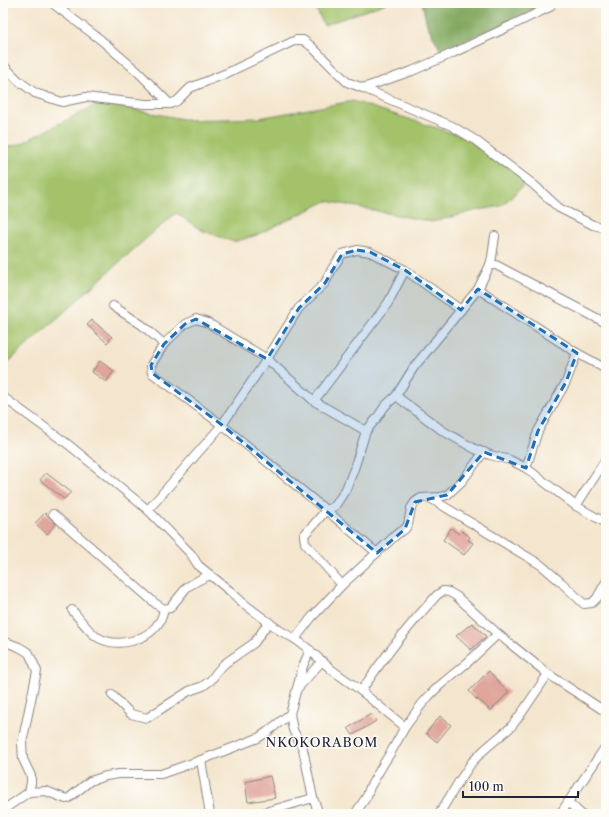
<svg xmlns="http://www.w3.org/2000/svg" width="609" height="817" font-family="'Libre Caslon Text',serif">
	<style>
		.green { fill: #a3c26a; stroke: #627252 }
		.forest { fill: #82a85e; stroke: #52654c }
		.building { fill: #e0a59b }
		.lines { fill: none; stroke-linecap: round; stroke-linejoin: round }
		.minor-casing { stroke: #8b8484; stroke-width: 10 }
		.minor { stroke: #fff; stroke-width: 8 }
		.marked { fill: #1f6fb2; fill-opacity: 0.2; stroke: #1f6fb2; stroke-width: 3; stroke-dasharray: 8 5; stroke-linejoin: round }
		.labels { text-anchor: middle; stroke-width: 3; stroke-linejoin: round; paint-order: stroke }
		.quarter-label { font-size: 13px; letter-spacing: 1px; fill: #22223b; stroke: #fdfcf7 }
	</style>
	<rect width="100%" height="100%" fill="#fdfcf7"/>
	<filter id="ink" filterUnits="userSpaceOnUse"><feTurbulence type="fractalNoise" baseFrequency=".025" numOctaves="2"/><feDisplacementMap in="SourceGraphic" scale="8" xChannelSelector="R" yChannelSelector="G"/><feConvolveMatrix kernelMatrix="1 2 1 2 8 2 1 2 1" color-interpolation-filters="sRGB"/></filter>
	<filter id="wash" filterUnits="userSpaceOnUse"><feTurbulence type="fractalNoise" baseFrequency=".012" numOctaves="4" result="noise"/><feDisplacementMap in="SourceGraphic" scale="16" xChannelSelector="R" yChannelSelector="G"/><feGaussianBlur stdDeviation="0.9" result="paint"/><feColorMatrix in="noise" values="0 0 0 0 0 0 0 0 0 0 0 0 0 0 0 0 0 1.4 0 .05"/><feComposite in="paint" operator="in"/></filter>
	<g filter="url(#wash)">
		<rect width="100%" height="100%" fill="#f4e6ce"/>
		<g class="green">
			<path d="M313,3H387L324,25Z"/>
			<path d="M353,101L471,139L525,178L522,187L501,206L474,211L432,222L327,201L257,235L234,242L201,230L176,213L134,249L3,367V148L20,144L99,103L188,120L259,118Z"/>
		</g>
		<path class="forest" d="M422,3H542L544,6L441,51L427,25Z"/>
		<g id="blocks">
			<g class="building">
				<path d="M92,320L112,337L107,343L87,325Z"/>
				<path d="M100,361L114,371L106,382L92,372Z"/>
				<path d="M46,473L71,492L64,499L40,480Z"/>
				<path d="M45,513L56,524L47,534L35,523Z"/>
				<path d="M451,528L459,534L462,531L470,537L468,540L473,543L464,555L443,540Z"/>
				<path d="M472,623L486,636L471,650L456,636Z"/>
				<path d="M489,671L503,687L509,692L490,711L486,706L477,699V700L469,691Z"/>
				<path d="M371,714L376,721L353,735L348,728Z"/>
				<path d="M440,716L451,725L437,742L426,733Z"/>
				<path d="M270,776L275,798L248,802L245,782Z"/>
			</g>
		</g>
	</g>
	<g filter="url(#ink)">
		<use href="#blocks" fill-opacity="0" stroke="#8b8484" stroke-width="1"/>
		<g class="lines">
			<defs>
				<g id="minor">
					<path d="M52,3L101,40L138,72L170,104"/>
					<path d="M3,65L19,81L35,93L62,102L86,97L145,104H170L177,101L190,88L227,73L296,40H303L311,46L347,82L363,88L452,126L475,140L534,185L559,208L593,225L606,228"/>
					<path d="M363,88L412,71L453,53L550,7"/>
					<path d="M490,265L492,257L495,236"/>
					<path d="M113,306L142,325L164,344"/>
					<path d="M606,323L496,265H490L478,289L577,353L606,369"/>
					<path d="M396,396L443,431L475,449L490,455L510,460L526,468L576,506L606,523"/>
					<path d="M3,397L69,445L148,510L191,554L198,565L230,591L243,603L279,630L295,639L306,647L332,670L356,687L405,727"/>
					<path d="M314,401L388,303L405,270"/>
					<path d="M366,431L377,418L385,406L396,396L414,367L478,289"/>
					<path d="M526,468L538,431L566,382L577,353"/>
					<path d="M430,498L541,565L562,583L584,604L592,603L597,598L606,582"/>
					<path d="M576,506L606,459"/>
					<path d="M148,510L222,425L267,359L299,308L325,283L332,269L342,254L357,250L370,252L405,270L461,310"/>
					<path d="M53,514L156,604L164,609L170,608L187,587L199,580L210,575"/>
					<path d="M342,585L305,543L304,535L316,522L326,510L335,506L346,489L354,469L366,431L314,401L267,359L208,323L196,319L185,324L164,344L151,365L152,373L222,425L326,510L377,553"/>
					<path d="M72,610C78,617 91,634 97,637C117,649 148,641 160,621C162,618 163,613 164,609"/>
					<path d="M295,639L312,617L342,585L397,534L405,529L408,525L411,508L415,502L421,498L440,497L447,495L462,481L484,452"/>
					<path d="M3,641L19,647L29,653L37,671L22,743L23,759L31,776V783L29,792L3,810"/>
					<path d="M310,650L303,666L290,714L293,730L303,749L313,798L319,814"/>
					<path d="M297,689L322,661"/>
					<path d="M361,691C384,657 409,625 437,595L443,591L449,592L456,596L498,634L548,674L606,712"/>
					<path d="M112,695L131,714L147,718L189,691L203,686L211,680L217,672L224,664L254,643L269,622"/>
					<path d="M201,760L210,814"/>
					<path d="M29,792L46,791L66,799L69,798L90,781L106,776L119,774H161L201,760L258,738L267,732L290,714"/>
					<path d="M568,802L581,814"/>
					<path d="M259,814L313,798"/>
					<path d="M355,814L367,796L370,787L384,763L391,752L405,727L422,704L429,696L439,686L468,662L498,634"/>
					<path d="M439,814L458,783L472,762L485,749L511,727L523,711L548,674"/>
					<path d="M560,814L606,746"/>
				</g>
			</defs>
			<use href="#minor" class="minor-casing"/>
			<use href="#minor" class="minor"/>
		</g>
	</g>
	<path class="marked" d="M357,250L370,252L405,270L461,310L478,289L577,353L566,382L538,431L526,468L484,452L447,495L415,502L405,529L377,553L222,425L152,373L151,365L164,344L185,324L196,319L267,359L299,308L325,283L342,254Z"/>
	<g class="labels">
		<g class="quarter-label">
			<text x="322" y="747">NKOKORABOM</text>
		</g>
	</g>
	<rect width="609" height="817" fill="none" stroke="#fdfcf7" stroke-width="16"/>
	<path d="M463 791v6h115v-6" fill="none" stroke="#22223b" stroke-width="2"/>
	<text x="469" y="791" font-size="12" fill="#22223b" stroke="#fdfcf7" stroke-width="3" paint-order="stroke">100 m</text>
</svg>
